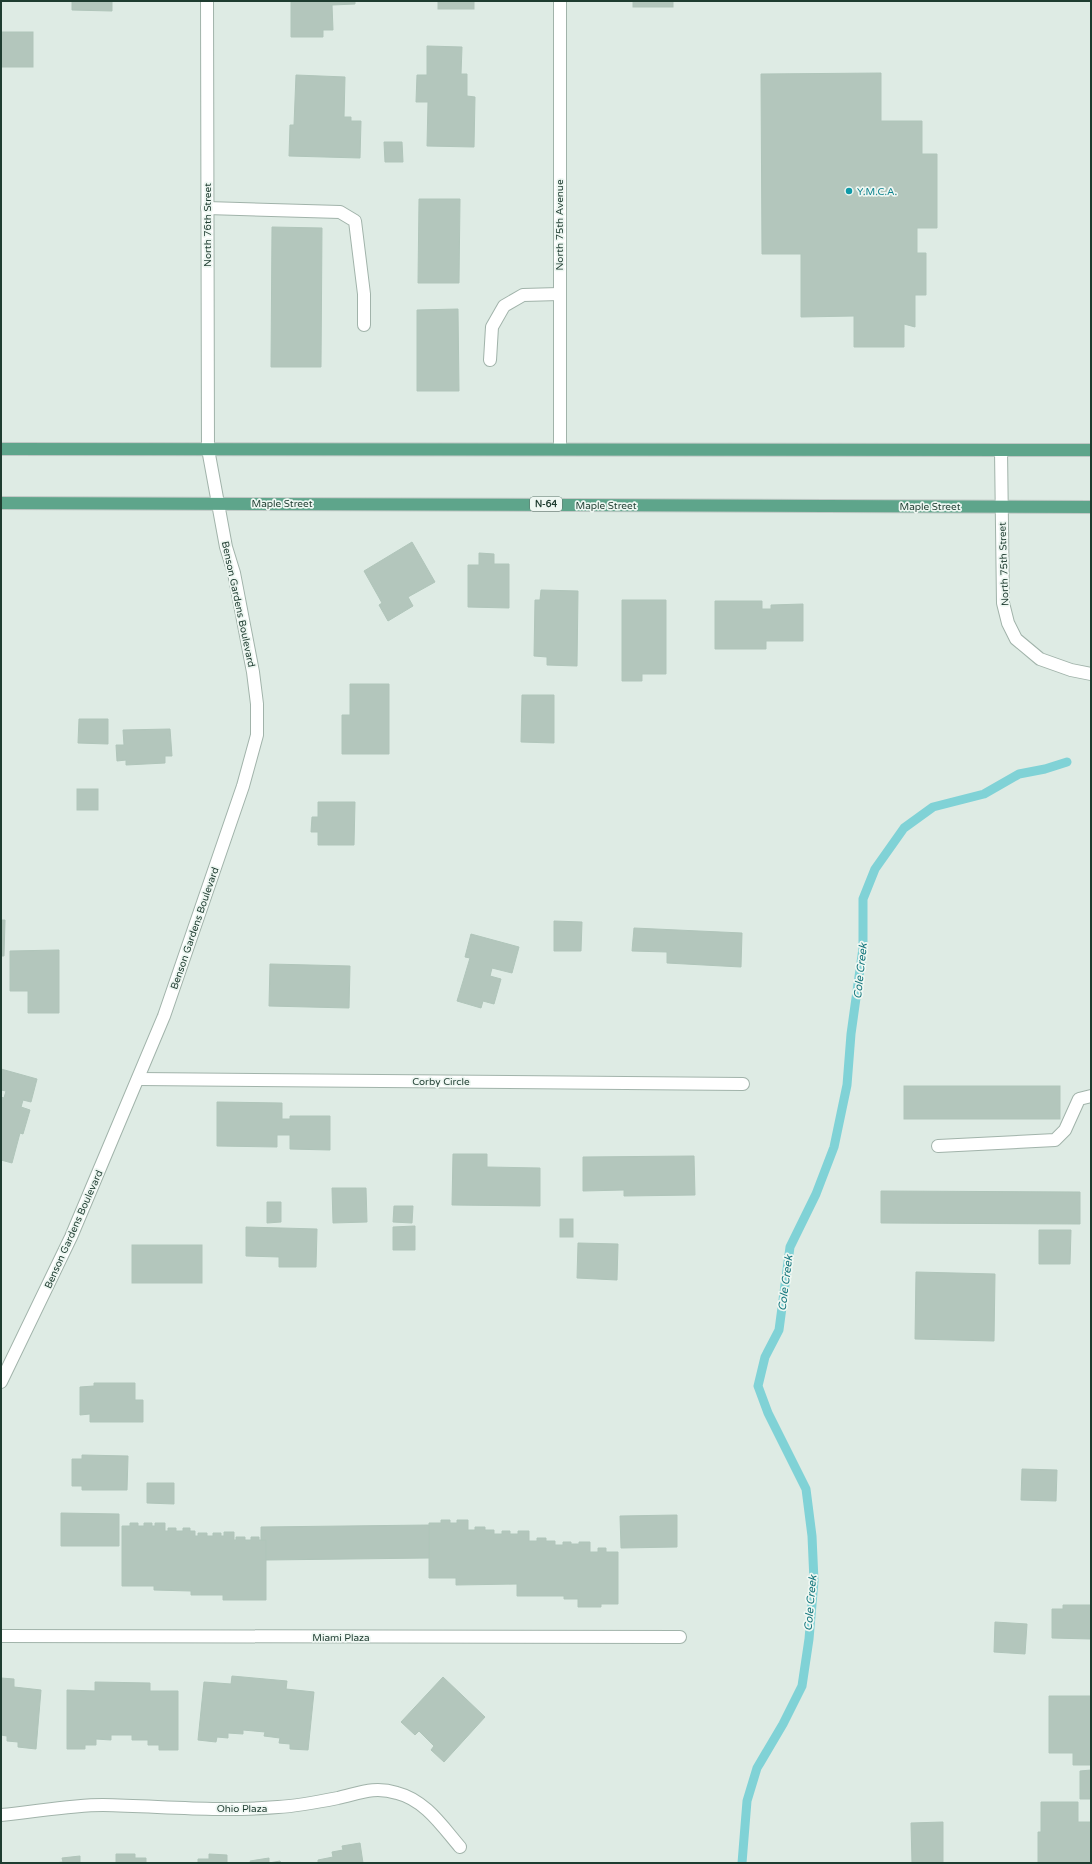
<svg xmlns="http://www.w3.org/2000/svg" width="1092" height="1864" font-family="'Varela Round',sans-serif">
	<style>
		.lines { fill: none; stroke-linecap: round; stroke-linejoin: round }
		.stream { stroke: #80d2d6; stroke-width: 9 }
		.building { fill: #b3c6bc; stroke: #b0c5ba }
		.service-casing { stroke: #a1b3aa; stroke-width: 14 }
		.minor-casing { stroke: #a1b3aa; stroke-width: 14 }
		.tertiary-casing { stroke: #a1b3aa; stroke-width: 14 }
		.primary-casing { stroke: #c0c8c5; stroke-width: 14 }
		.service { stroke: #fff; stroke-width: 12 }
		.minor { stroke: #fff; stroke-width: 12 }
		.tertiary { stroke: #fff; stroke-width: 12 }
		.primary { stroke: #5ea58b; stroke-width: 12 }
		.culture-dot { fill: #0f9aa8; stroke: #eef7f2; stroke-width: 1.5 }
		.labels { text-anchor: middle; stroke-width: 3.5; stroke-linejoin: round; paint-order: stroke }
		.shield { fill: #eef7f2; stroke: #5c746a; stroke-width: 1 }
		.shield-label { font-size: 9px; font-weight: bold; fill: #1e3c30 }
		.culture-label { font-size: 10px; fill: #0d838f; stroke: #eef7f2; text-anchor: start }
		.street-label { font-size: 10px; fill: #1e3c30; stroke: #eef7f2 }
		.water-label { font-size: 11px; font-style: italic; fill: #14767c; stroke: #eef7f2 }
	</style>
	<rect width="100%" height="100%" fill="#deebe4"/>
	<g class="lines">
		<path class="stream" d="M742,1863L747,1801L757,1768L783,1724L802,1686L809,1639L814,1581L812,1536L806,1489L768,1413L758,1386L765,1357L779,1330L790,1247L816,1194L834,1147L847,1085L851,1034L863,948V899L875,869L904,828L933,807L984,794L1019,774L1045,769L1067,762"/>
	</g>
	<g class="building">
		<path d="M72,1H112V11L72,10Z"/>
		<path d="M291,1H355V4L332,5L333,30H323V37H291Z"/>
		<rect x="438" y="1" width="36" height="8"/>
		<rect x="633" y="1" width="40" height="6"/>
		<rect x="1" y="32" width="32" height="35"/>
		<path d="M427,46L462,47L461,74H467V96L475,97L474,147L427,146L428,102H416L417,75H427Z"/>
		<path d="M881,73V121H922V154H937V228H917V253H926V295H915V327L904,324V347H854V316L801,317V254H762L761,74Z"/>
		<path d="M296,75L345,77L344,117H351V121H361L360,158L289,156L290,125H294Z"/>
		<path d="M384,142H402L403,162H385Z"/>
		<path d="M419,199H460L459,283H418Z"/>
		<path d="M272,227L322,228L321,367H271Z"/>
		<path d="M458,309L459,391H417V310Z"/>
		<path d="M412,542L435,582L408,597L413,606L388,621L379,605L382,603L364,571Z"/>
		<path d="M479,553L494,554V564H509V608L468,607V565H479Z"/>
		<path d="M541,590L578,591L577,666L547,665V657L534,656L535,600H540Z"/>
		<path d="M622,600H666V674H642V681H622Z"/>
		<path d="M715,601H762V609H771V605L803,604V641H766V649H715Z"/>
		<path d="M350,684H389V754H342V715H350Z"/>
		<path d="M522,695H554V743L521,742Z"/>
		<path d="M79,719H108V744L78,743Z"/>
		<path d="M170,729L172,756H165V763L126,765V760L117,761L116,745H124L123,730Z"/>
		<rect x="77" y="789" width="21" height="21"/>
		<path d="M318,802H355L354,845H318V832H311L312,817H318Z"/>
		<path d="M1,920H5L4,956H1Z"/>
		<path d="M554,921L582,922L581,951H554Z"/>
		<path d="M634,928L742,933L741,967L667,963V952L632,951Z"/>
		<path d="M471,934L519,947L512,973L492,968L490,976L501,979L494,1004L483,1001L481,1008L457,1001L470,958L465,957Z"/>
		<path d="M59,950V1013H28V991H10V951Z"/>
		<path d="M270,964L350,966L349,1008L269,1006Z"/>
		<path d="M1,1069L37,1079L31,1102L23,1100L21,1107L30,1110L23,1134L20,1133L12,1163L1,1160V1097L4,1098L6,1091L1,1090Z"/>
		<rect x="904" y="1086" width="156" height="33"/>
		<path d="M217,1102L282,1103V1119H290V1116H330V1150L290,1149V1135H277V1147L217,1146Z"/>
		<path d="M453,1154H487V1167L540,1168V1206L452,1205Z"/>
		<path d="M694,1156L695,1195L624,1196V1190L583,1191V1157Z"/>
		<path d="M332,1188H366L367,1222L333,1223Z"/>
		<path d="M881,1191L1080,1192V1224L881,1223Z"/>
		<path d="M267,1202H281V1222L267,1223Z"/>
		<path d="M394,1206H413L412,1223L393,1222Z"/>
		<rect x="560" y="1219" width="13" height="18"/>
		<path d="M415,1226V1250H393V1227Z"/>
		<path d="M246,1227L317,1229L316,1267H279V1257L246,1256Z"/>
		<path d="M1039,1230H1071L1070,1264H1039Z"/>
		<path d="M578,1243L618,1244L617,1280L577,1278Z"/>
		<rect x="132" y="1245" width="70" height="38"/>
		<path d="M916,1272L995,1274L994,1341L915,1339Z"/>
		<path d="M94,1383H135V1400H143V1422H90V1414L80,1415V1387L94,1386Z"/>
		<path d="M82,1455L128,1456L127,1490H82V1486H72V1459H82Z"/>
		<path d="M1022,1469L1057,1470L1056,1501L1021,1500Z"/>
		<path d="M147,1483H174V1504L147,1503Z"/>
		<path d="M61,1513L119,1514V1546H61Z"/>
		<path d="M677,1515V1547L621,1548L620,1516Z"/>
		<path d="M441,1520H450V1523H457V1520H468V1530H475V1527H485V1530H494V1534H502V1531H510V1534H518V1531H529V1541H537V1538H546V1541H555V1545H563V1542H571V1544H579V1542H590V1552H598V1548H606V1552H618V1604H601V1607H578V1599H564V1596H517V1584L456,1585V1578H429V1523H441Z"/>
		<path d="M130,1523H138V1526H144V1523H152V1526H155V1523H165V1531H168V1528H176V1531H183V1528H190V1531H195V1536H198V1533H207V1536H213V1533H221V1536H224V1532H234V1540H236V1537H245V1540H251V1537H259V1540H266V1600H223V1595H191V1591L154,1590V1586H122V1526H130Z"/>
		<path d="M429,1525V1558L266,1560V1540H261V1527Z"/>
		<path d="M1063,1605H1091V1639L1052,1638V1609H1063Z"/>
		<path d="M995,1622L1027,1624L1025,1654L994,1652Z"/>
		<path d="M232,1676L287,1681L286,1689L314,1692L308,1750L290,1749V1744L279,1743L280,1738L264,1736L265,1732L243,1730V1734L228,1733V1738L217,1737L216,1742L198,1740L204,1682L231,1684Z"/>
		<path d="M443,1677L485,1717L444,1762L431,1750L434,1746L419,1731L415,1735L401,1722Z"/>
		<path d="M1,1678L14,1679V1687L41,1690L36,1749L18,1747V1742L7,1741V1736L1,1735Z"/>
		<path d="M95,1682L150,1683V1691H178V1750H159V1745H148V1740H132V1735H111V1740L96,1739V1745H85V1749H67V1690L95,1691Z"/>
		<path d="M1049,1696H1091V1765H1073V1753H1049Z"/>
		<path d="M1091,1770V1799H1080V1771Z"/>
		<path d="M1041,1802H1078V1822H1091V1863H1038V1832H1041Z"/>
		<path d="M943,1822V1863H912L911,1823Z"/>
		<path d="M360,1843L363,1863H318V1860L333,1857L332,1852L343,1850L342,1846Z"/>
		<path d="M116,1854H135V1858H146V1863H116Z"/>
		<path d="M209,1854L227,1855V1863H198V1859H209Z"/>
		<path d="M80,1856V1863H54L63,1862L62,1858Z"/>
		<path d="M269,1858V1863L280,1861L281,1863H251L250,1861Z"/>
	</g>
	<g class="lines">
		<defs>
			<g id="service">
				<path d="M207,208L340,212L355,221L364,294V325"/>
				<path d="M490,360L492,327L504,306L523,295L559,294"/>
				<path d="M938,1146L1055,1140L1065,1130L1079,1099L1091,1096"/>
			</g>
			<g id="minor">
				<path d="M207,1L208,449"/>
				<path d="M560,1V449"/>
				<path d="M1001,450L1003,603L1008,623L1016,639L1040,659L1071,670L1091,674"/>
				<path d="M138,1079L743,1084"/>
				<path d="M1,1636L680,1637"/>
				<path d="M1,1815C35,1812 69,1805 103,1805C161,1806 220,1812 278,1807C298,1806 318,1802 338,1798C360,1793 374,1786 397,1793C425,1800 442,1826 460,1847"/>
			</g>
			<path id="tertiary" d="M1,1382L71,1237L164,1016L243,786L257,735V704L253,672L234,573L226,547L208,449"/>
			<g id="primary">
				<path d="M1,449L1091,450"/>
				<path d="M1,503L1091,507"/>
			</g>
		</defs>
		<use href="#service" class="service-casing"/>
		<use href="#minor" class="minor-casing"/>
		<use href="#tertiary" class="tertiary-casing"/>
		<use href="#primary" class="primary-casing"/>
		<use href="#service" class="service"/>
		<use href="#minor" class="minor"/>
		<use href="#tertiary" class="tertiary"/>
		<use href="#primary" class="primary"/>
	</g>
	<circle class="culture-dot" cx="849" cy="191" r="4"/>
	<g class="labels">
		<rect class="shield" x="530" y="497" width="32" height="14" rx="3"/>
		<g class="shield-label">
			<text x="546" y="507">N-64</text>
		</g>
		<g class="culture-label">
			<text x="857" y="195">Y.M.C.A.</text>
		</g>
		<g class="street-label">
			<text transform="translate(207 225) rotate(-90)" y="4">North 76th Street</text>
			<text transform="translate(559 225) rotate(-90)" y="4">North 75th Avenue</text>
			<text x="282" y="507">Maple Street</text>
			<text x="606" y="509">Maple Street</text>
			<text x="930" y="510">Maple Street</text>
			<text transform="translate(1003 564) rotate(-92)" y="4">North 75th Street</text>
			<text transform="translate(239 604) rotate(78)" y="4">Benson Gardens Boulevard</text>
			<text transform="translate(194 928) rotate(-71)" y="4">Benson Gardens Boulevard</text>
			<text x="441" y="1085">Corby Circle</text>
			<text transform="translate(73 1229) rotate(-66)" y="4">Benson Gardens Boulevard</text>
			<text x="341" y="1641">Miami Plaza</text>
			<text x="242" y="1812">Ohio Plaza</text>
		</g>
		<g class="water-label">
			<text transform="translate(860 971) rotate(-84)" y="4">Cole Creek</text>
			<text transform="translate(785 1283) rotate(-83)" y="4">Cole Creek</text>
			<text transform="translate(810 1603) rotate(-85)" y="4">Cole Creek</text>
		</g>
	</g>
	<rect width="1092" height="1864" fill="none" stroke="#1e3c30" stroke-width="4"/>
</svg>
